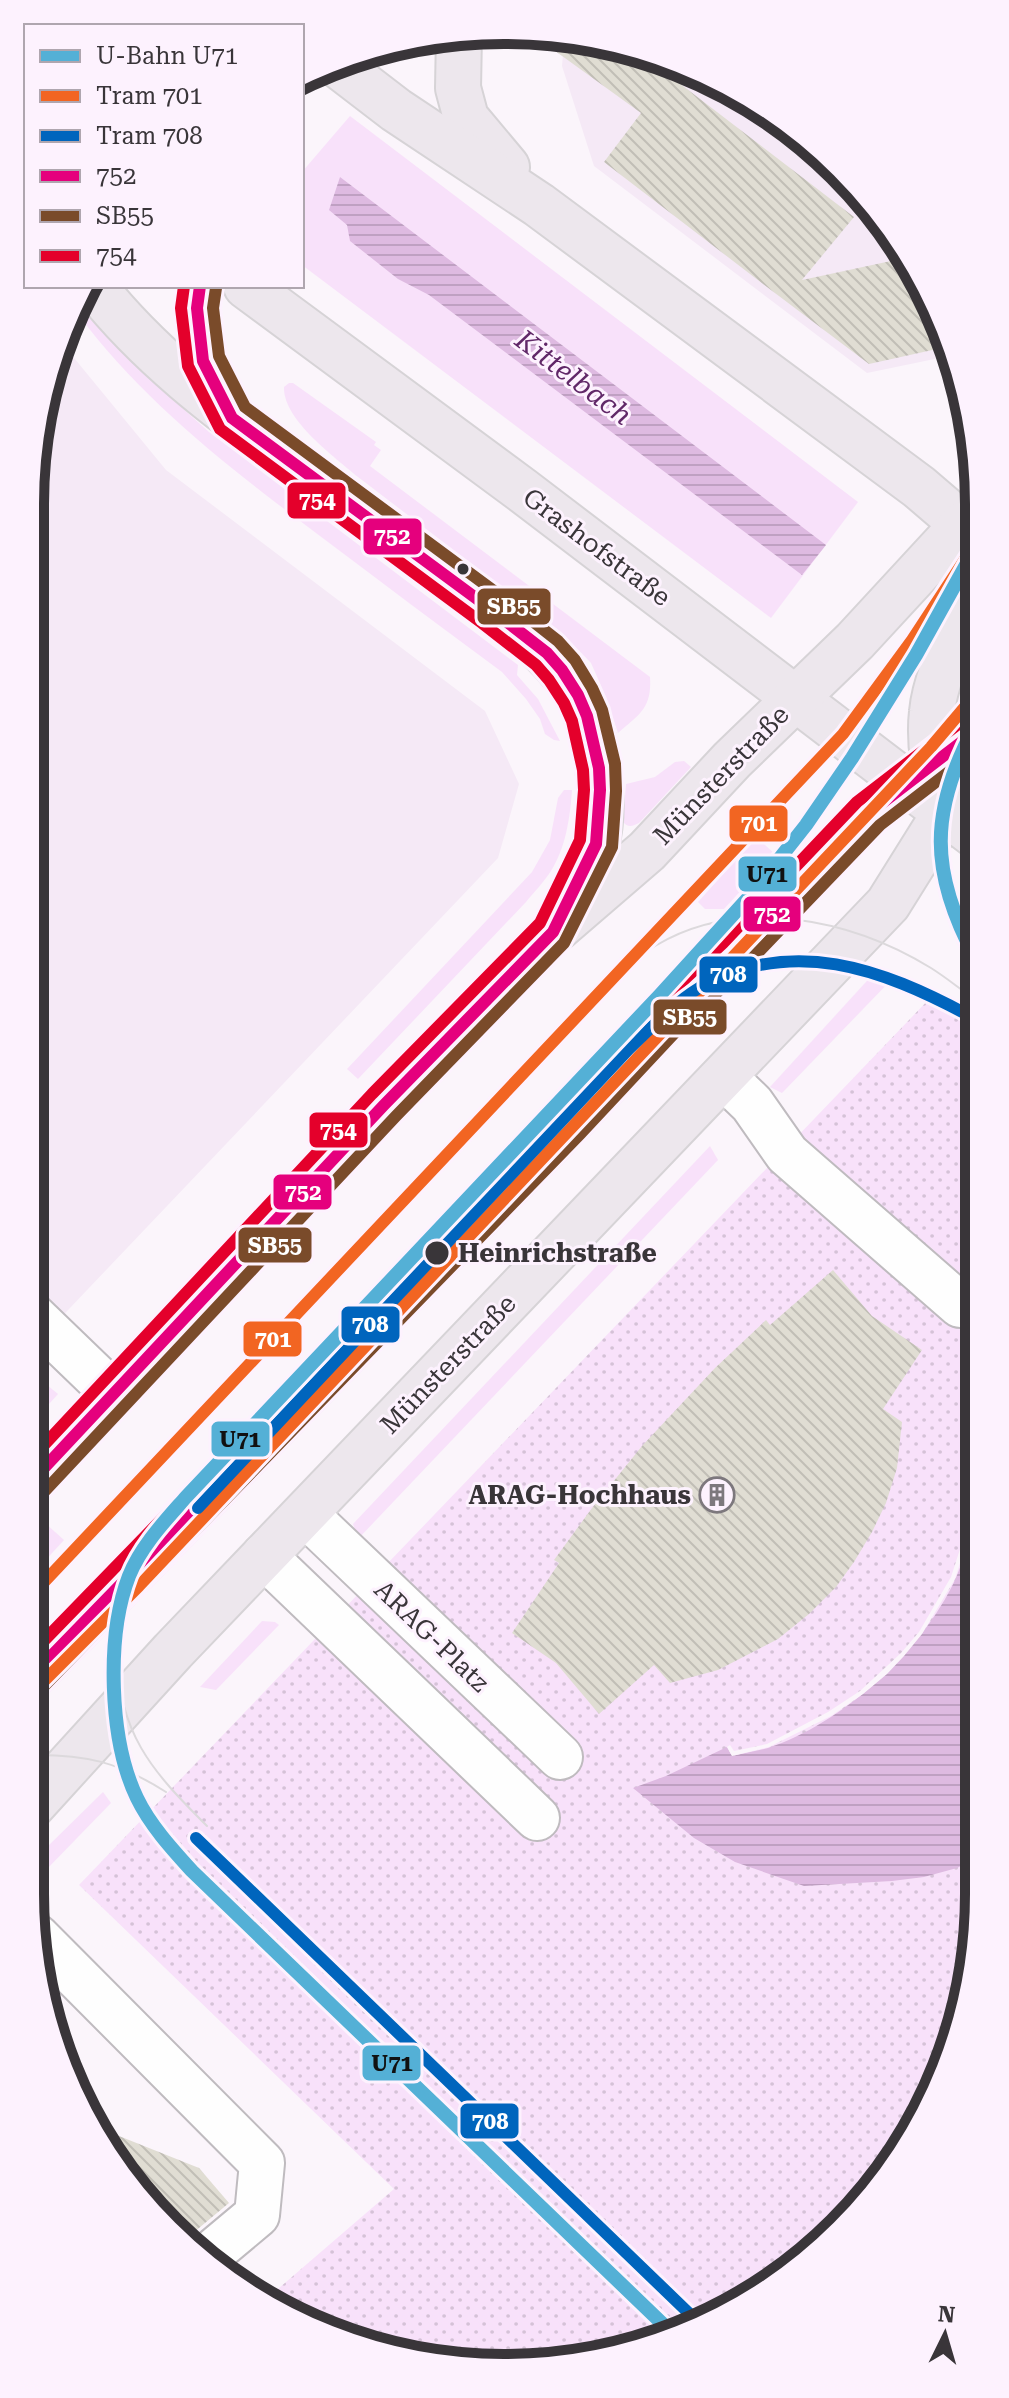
<svg xmlns="http://www.w3.org/2000/svg" width="1009" height="2398" font-family="'Roboto Serif',serif">
	<style>
		.built { fill: #f5e9f6 }
		.green { fill: #f8e1fa }
		.park { fill: url(#park-dots) }
		.water { fill: url(#water-rules) }
		.pier { fill: #fbf5fb }
		.building { fill: url(#building-back-hatch) }
		.lines { fill: none; stroke-linecap: round; stroke-linejoin: round }
		.minor-casing { stroke: #bfbbbf; stroke-width: 48 }
		.major-casing { stroke: #d6d3d6; stroke-width: 48 }
		.minor { stroke: #fefefe; stroke-width: 44 }
		.major { stroke: #ede7ed; stroke-width: 44 }
		.tram { stroke: #dcd9dc; stroke-width: 2 }
		.bus-1-casing { stroke: #fdf2fe; stroke-width: 18 }
		.bus-2-casing { stroke: #fdf2fe; stroke-width: 18 }
		.bus-3-casing { stroke: #fdf2fe; stroke-width: 18 }
		.bus-1 { stroke: #e5007d; stroke-width: 12 }
		.bus-2 { stroke: #7a4b2a; stroke-width: 12 }
		.bus-3 { stroke: #e4002b; stroke-width: 12 }
		.tram-1-casing { stroke: #fdf2fe; stroke-width: 18 }
		.tram-2-casing { stroke: #fdf2fe; stroke-width: 18 }
		.tram-1 { stroke: #f26522; stroke-width: 12 }
		.tram-2 { stroke: #0065bd; stroke-width: 12 }
		.metro-1-casing { stroke: #fdf2fe; stroke-width: 20 }
		.metro-1 { stroke: #54b0d6; stroke-width: 14 }
		.bus-dot { fill: #393539; stroke: #fdf2fe; stroke-width: 3 }
		.labels { text-anchor: middle; stroke-width: 6; stroke-linejoin: round; paint-order: stroke }
		.street-label { font-size: 26px; fill: #393539; stroke: #fdf2fe }
		.stop-label { font-size: 26px; font-weight: bold; fill: #393539; stroke: #fdf2fe; text-anchor: start }
		.poi-label { font-size: 26px; font-weight: bold; fill: #393539; stroke: #fdf2fe; text-anchor: end }
		.water-label { font-size: 28px; font-style: italic; fill: #612868; stroke: #fdf2fe }
		.rim { fill: none; stroke: #393539; stroke-width: 10 }
		.line-badge { stroke: #fdf2fe; stroke-width: 3 }
		.badge-label { font-size: 22px; text-anchor: middle; font-weight: bold; fill: #fff }
		.pale-badge-label { font-size: 22px; text-anchor: middle; font-weight: bold; fill: #111 }
	</style>
	<defs>
		<pattern id="park-dots" width="8" height="8" patternUnits="userSpaceOnUse" patternTransform="scale(2)"><rect width="8" height="8" fill="#f8e1fa"/><path d="M2 2h.1M6 6h.1" fill="none" stroke="#d5c2d7" stroke-width="1.8" stroke-linecap="round"/></pattern>
		<pattern id="water-rules" width="6" height="5" patternUnits="userSpaceOnUse" patternTransform="scale(2)"><rect width="6" height="5" fill="#debae1"/><path d="M0 2.5h6" fill="none" stroke="#bfa0c2"/></pattern>
		<pattern id="building-back-hatch" width="6" height="6" patternUnits="userSpaceOnUse" patternTransform="scale(2)"><rect width="6" height="6" fill="#e0ddd3"/><path d="M-1 5l2 2M0 0l6 6M5-1l2 2" fill="none" stroke="#c1beb6"/></pattern>
	</defs>
	<rect width="100%" height="100%" fill="#fbf5fb"/>
	<g class="built">
		<path d="M564,43L657,55L768,110L862,192L930,295L949,356L867,373L594,166L562,66Z"/>
		<path d="M61,342L166,470L485,711L519,784L498,858L30,1350V504L55,352Z"/>
	</g>
	<g class="green">
		<path d="M350,116L858,502L771,618L302,265V172Z"/>
		<path d="M84,303C123,349 163,392 209,432L518,665L517,675L538,699L560,741L554,740L545,734L540,719L526,699L502,672C441,627 381,582 320,536C232,470 144,403 77,313Z"/>
		<path d="M289,383H293L376,442L374,445L381,450L370,466L650,677C652,708 640,714 618,733L606,697L591,663L561,632L358,477C335,457 283,420 284,387Z"/>
		<path d="M684,761L691,767L639,823C633,826 628,828 623,822L626,784L655,777L675,762Z"/>
		<path d="M564,790H572C570,818 566,847 551,871C544,882 534,892 526,902L358,1079L347,1069L532,872L550,840L558,798Z"/>
		<path d="M756,837L775,854L724,909H705L698,902Z"/>
		<path d="M876,971L893,978L782,1093L770,1087Z"/>
		<path d="M710,1146L718,1160L358,1539L353,1524Z"/>
		<path d="M47,1385L58,1394L30,1425V1404Z"/>
		<path d="M45,1523L64,1540L30,1577V1539Z"/>
		<path d="M262,1621L275,1622L279,1625L216,1690L200,1687Z"/>
		<path d="M103,1792L111,1803L44,1872L43,1851Z"/>
	</g>
	<path class="park" d="M933,995L977,1017L979,1893L954,2046L862,2206L742,2304L597,2359H412L268,2305L264,2301L394,2189L79,1885Z"/>
	<g class="water">
		<path d="M340,177L826,545L802,575L429,295L398,279L350,241L347,225L329,210Z"/>
		<path d="M978,1491L979,1857L957,1868L924,1877L892,1881L804,1886L735,1862L694,1838L633,1788L666,1776L727,1747L732,1756C744,1753 756,1751 768,1748C842,1724 922,1651 955,1580C967,1553 973,1521 978,1491Z"/>
	</g>
	<path class="pier" d="M978,1487L966,1544L955,1579L922,1634L904,1656L887,1674L863,1694L831,1716L769,1747L732,1756L727,1747L730,1745L734,1751L767,1744L828,1712L860,1691L901,1653L919,1632L951,1577L962,1543L974,1490Z"/>
	<g class="building">
		<path d="M540,40L657,55L679,66L670,76L854,217L802,280L905,258L930,295L946,347L869,364L767,287L604,162L641,113Z"/>
		<path d="M833,1270L872,1316L922,1350L883,1409L902,1422L897,1468L886,1503L872,1532L854,1562L836,1587L809,1614L778,1639L718,1670L670,1683L654,1665L599,1714L556,1663L512,1633L559,1563L554,1560L592,1508L642,1446L715,1368L766,1320L770,1325Z"/>
		<path d="M104,2130L199,2168L229,2203L187,2238L147,2206Z"/>
	</g>
	<g class="lines">
		<defs>
			<g id="minor">
				<path d="M724,1077L752,1104L787,1154L960,1305"/>
				<path d="M30,1313L114,1394"/>
				<path d="M305,1514L560,1757"/>
				<path d="M264,1556L537,1818"/>
				<path d="M30,1678L569,1123L671,1014L734,954L869,813L976,731"/>
				<path d="M37,1937L262,2163L257,2215L208,2256"/>
			</g>
			<g id="major">
				<path d="M459,35L458,88L466,118L507,167"/>
				<path d="M340,67L396,110L539,205L919,487L975,535"/>
				<path d="M94,286C148,355 218,408 288,459C337,495 386,531 435,568C482,603 550,644 578,696C597,732 607,805 596,845C590,865 571,895 561,916"/>
				<path d="M200,286L197,308L203,361L227,409"/>
				<path d="M246,286L522,490L976,836"/>
				<path d="M944,811C936,779 928,746 932,712C935,676 962,623 975,588"/>
				<path d="M30,1483L384,1105L553,932L647,851L732,760L855,641L963,524"/>
				<path d="M30,1808L173,1651L888,904L976,763"/>
			</g>
		</defs>
		<use href="#minor" class="minor-casing"/>
		<use href="#major" class="major-casing"/>
		<use href="#minor" class="minor"/>
		<use href="#major" class="major"/>
		<g class="tram">
			<path d="M599,993C617,976 634,959 655,946C740,895 851,919 931,968C947,978 961,990 976,1000"/>
			<path d="M116,1650C120,1735 149,1768 207,1826"/>
			<path d="M30,1654L95,1592L186,1497"/>
			<path d="M30,1755C85,1754 119,1762 166,1792"/>
		</g>
		<defs>
			<g id="bus-1">
				<path d="M30,1483L384,1105L553,932L596,844L600,790L599,768L587,716L578,695L562,670L547,653L492,610L232,418L203,361L197,308L200,286"/>
				<path d="M30,1678L569,1123L671,1014L734,954L869,813L976,731"/>
			</g>
			<g id="bus-2">
				<path d="M42,1494L396,1116L564,943L612,847L616,791L615,764L602,710L592,688L575,660L558,641L502,597L245,407L219,356L213,308L216,288"/>
				<path d="M41,1689L580,1134L682,1025L746,965L880,825L976,751"/>
			</g>
			<g id="bus-3">
				<path d="M30,1460L372,1094L540,923L580,840L584,790L583,770L572,721L564,703L549,680L536,665L482,623L220,429L188,366L181,308L184,286"/>
				<path d="M30,1655L557,1112L659,1003L723,943L857,802L966,718"/>
			</g>
		</defs>
		<use href="#bus-1" class="bus-1-casing"/>
		<use href="#bus-2" class="bus-2-casing"/>
		<use href="#bus-3" class="bus-3-casing"/>
		<use href="#bus-1" class="bus-1"/>
		<use href="#bus-2" class="bus-2"/>
		<use href="#bus-3" class="bus-3"/>
		<defs>
			<g id="tram-1">
				<path d="M30,1597L843,734L912,640L975,544"/>
				<path d="M30,1695L139,1586L931,747L976,694"/>
			</g>
			<g id="tram-2">
				<path d="M198,1508L629,1049C651,1028 673,1004 699,988C792,935 882,969 968,1015"/>
				<path d="M196,1838L697,2321"/>
			</g>
		</defs>
		<use href="#tram-1" class="tram-1-casing"/>
		<use href="#tram-2" class="tram-2-casing"/>
		<use href="#tram-1" class="tram-1"/>
		<use href="#tram-2" class="tram-2"/>
		<defs>
			<g id="metro-1">
				<path d="M976,724C929,811 929,872 976,959"/>
				<path d="M670,2331L192,1871C172,1849 150,1825 137,1798C109,1740 106,1636 129,1576C141,1546 165,1521 186,1497L659,996L750,896L806,825L852,758L916,655L975,549"/>
			</g>
		</defs>
		<use href="#metro-1" class="metro-1-casing"/>
		<use href="#metro-1" class="metro-1"/>
	</g>
	<defs>
		<symbol id="building-ring" viewBox="-11 -11 22 22"><circle r="9.5" fill="#fdf2fe" stroke="#7d787d" stroke-width="1.5"/><path d="M-4-6H4V6H1V3H-1V6H-4ZM-2.5-4.3h1.7v1.8h-1.7ZM.8-4.3h1.7v1.8H.8ZM-2.5-1h1.7V.8h-1.7ZM.8-1h1.7V.8H.8Z" fill="#7d787d"/></symbol>
	</defs>
	<g fill-rule="evenodd">
		<use href="#building-ring" x="697" y="1475" width="40" height="40"/>
	</g>
	<g class="bus-dot">
		<circle cx="463" cy="569" r="7"/>
		<circle cx="437" cy="1253" r="13"/>
	</g>
	<g class="labels">
		<g class="street-label">
			<text transform="translate(597 547) rotate(37)" y="9">Grashofstraße</text>
			<text transform="translate(721 775) rotate(-46)" y="9">Münsterstraße</text>
			<text transform="translate(448 1364) rotate(-46)" y="9">Münsterstraße</text>
			<text transform="translate(432 1636) rotate(44)" y="9">ARAG-Platz</text>
		</g>
		<g class="stop-label">
			<text x="458" y="1262">Heinrichstraße</text>
		</g>
		<g class="poi-label">
			<text x="691" y="1504">ARAG-Hochhaus</text>
		</g>
		<g class="water-label">
			<text transform="translate(574 377) rotate(37)" y="10">Kittelbach</text>
		</g>
	</g>
	<path d="M0 0H1009V2398H0ZM504 44H505A460 460 0 0 1 965 504V1894A460 460 0 0 1 505 2354H504A460 460 0 0 1 44 1894V504A460 460 0 0 1 504 44Z" fill="#fdf2fe" fill-rule="evenodd"/>
	<path class="rim" d="M504 44H505A460 460 0 0 1 965 504V1894A460 460 0 0 1 505 2354H504A460 460 0 0 1 44 1894V504A460 460 0 0 1 504 44Z"/>
	<g class="line-badge">
		<rect x="286" y="481" width="61" height="39" rx="8" fill="#e4002b"/>
		<rect x="362" y="517" width="61" height="39" rx="8" fill="#e5007d"/>
		<rect x="476" y="587" width="76" height="39" rx="8" fill="#7a4b2a"/>
		<rect x="728" y="804" width="61" height="39" rx="8" fill="#f26522"/>
		<rect x="737" y="855" width="61" height="38" rx="8" fill="#54b0d6"/>
		<rect x="742" y="895" width="60" height="38" rx="8" fill="#e5007d"/>
		<rect x="698" y="955" width="61" height="39" rx="8" fill="#0065bd"/>
		<rect x="652" y="998" width="76" height="38" rx="8" fill="#7a4b2a"/>
		<rect x="308" y="1111" width="61" height="38" rx="8" fill="#e4002b"/>
		<rect x="272" y="1173" width="61" height="38" rx="8" fill="#e5007d"/>
		<rect x="237" y="1226" width="76" height="38" rx="8" fill="#7a4b2a"/>
		<rect x="340" y="1305" width="61" height="39" rx="8" fill="#0065bd"/>
		<rect x="242" y="1320" width="61" height="38" rx="8" fill="#f26522"/>
		<rect x="210" y="1420" width="61" height="38" rx="8" fill="#54b0d6"/>
		<rect x="361" y="2044" width="61" height="38" rx="8" fill="#54b0d6"/>
		<rect x="459" y="2102" width="61" height="38" rx="8" fill="#0065bd"/>
	</g>
	<g class="badge-label">
		<text x="317" y="508">754</text>
		<text x="392" y="544">752</text>
		<text x="514" y="614">SB55</text>
		<text x="759" y="831">701</text>
		<text x="772" y="922">752</text>
		<text x="728" y="982">708</text>
		<text x="690" y="1025">SB55</text>
		<text x="338" y="1138">754</text>
		<text x="303" y="1200">752</text>
		<text x="275" y="1253">SB55</text>
		<text x="370" y="1332">708</text>
		<text x="273" y="1347">701</text>
		<text x="490" y="2129">708</text>
	</g>
	<g class="pale-badge-label">
		<text x="767" y="882">U71</text>
		<text x="240" y="1447">U71</text>
		<text x="392" y="2071">U71</text>
	</g>
	<rect x="24" y="24" width="280" height="264" fill="#fdf2fe" stroke="#afa6af" stroke-width="2"/>
	<rect x="40" y="50" width="40" height="12" fill="#54b0d6" stroke="#afa6af" stroke-width="2"/>
	<text x="96" y="64" font-size="24" fill="#393539">U-Bahn U71</text>
	<rect x="40" y="90" width="40" height="12" fill="#f26522" stroke="#afa6af" stroke-width="2"/>
	<text x="96" y="104" font-size="24" fill="#393539">Tram 701</text>
	<rect x="40" y="130" width="40" height="12" fill="#0065bd" stroke="#afa6af" stroke-width="2"/>
	<text x="96" y="144" font-size="24" fill="#393539">Tram 708</text>
	<rect x="40" y="170" width="40" height="12" fill="#e5007d" stroke="#afa6af" stroke-width="2"/>
	<text x="96" y="184" font-size="24" fill="#393539">752</text>
	<rect x="40" y="210" width="40" height="12" fill="#7a4b2a" stroke="#afa6af" stroke-width="2"/>
	<text x="96" y="224" font-size="24" fill="#393539">SB55</text>
	<rect x="40" y="250" width="40" height="12" fill="#e4002b" stroke="#afa6af" stroke-width="2"/>
	<text x="96" y="264" font-size="24" fill="#393539">754</text>
	<g transform="translate(945 2334) rotate(5)" stroke="#fdf2fe" stroke-width="6" paint-order="stroke">
	<path d="M0-6L14 30L0 20L-14 30Z" fill="#393539"/>
	<text y="-12" font-size="22" font-weight="bold" text-anchor="middle" fill="#393539">N</text>
	</g>
</svg>
